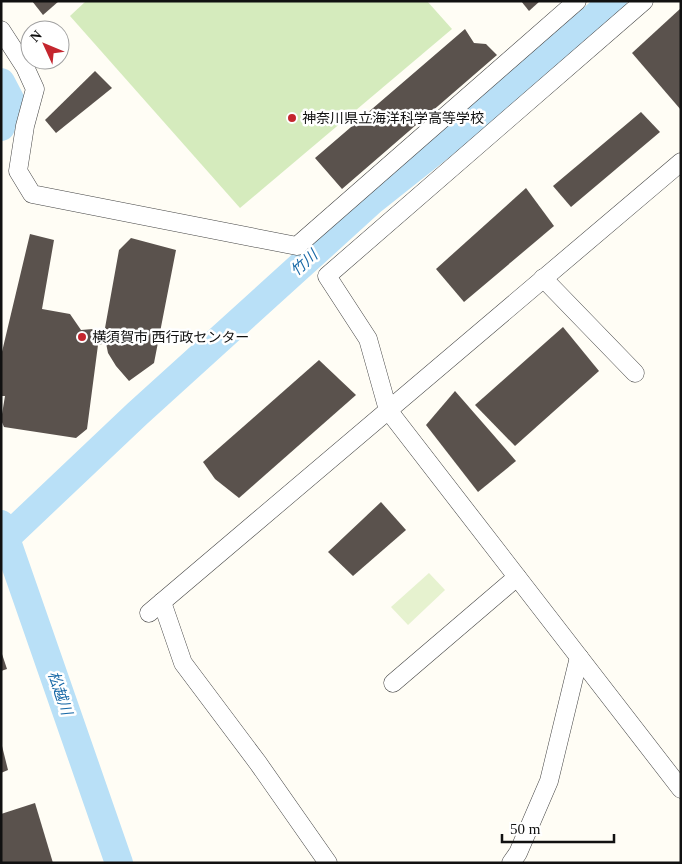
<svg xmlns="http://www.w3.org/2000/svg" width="682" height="864" font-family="'Times New Roman','Noto Sans JP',serif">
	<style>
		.green { fill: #d5ebbd }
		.pitch { fill: #e6f2cf }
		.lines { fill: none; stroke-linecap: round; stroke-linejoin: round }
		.river { stroke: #b9e0f7; stroke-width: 28 }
		.building { fill: #5a524d }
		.minor-casing { stroke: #444; stroke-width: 19 }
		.minor { stroke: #fff; stroke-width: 18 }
		.poi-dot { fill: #c4262e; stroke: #fff; stroke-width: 2 }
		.labels { text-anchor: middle; stroke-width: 5; stroke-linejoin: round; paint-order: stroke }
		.poi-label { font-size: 14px; fill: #111; stroke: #fff; text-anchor: start }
		.water-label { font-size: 15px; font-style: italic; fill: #1768a6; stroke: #fff }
	</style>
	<rect width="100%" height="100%" fill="#fffdf5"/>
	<path class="green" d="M86,1H427L452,29L240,208L70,16Z"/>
	<path class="pitch" d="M429,573L445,590L408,625L391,607Z"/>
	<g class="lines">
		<g class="river">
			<path d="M1,82L11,101L1,127"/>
			<path d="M1,524L119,863"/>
			<path d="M6,538L137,414L373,200L480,115L613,1"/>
		</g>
	</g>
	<g class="building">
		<path d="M32,1H59L43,15Z"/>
		<path d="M521,1H540L529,11Z"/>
		<path d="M681,8V110L632,53Z"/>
		<path d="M465,29L474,43L486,44L497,55L342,189L315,158Z"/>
		<path d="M95,71L112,88L56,133L45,120Z"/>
		<path d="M641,112L660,132L571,207L553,186Z"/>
		<path d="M526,188L554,226L464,302L436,269Z"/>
		<path d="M30,234L54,240L42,309L70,314L81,330L105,328L119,250L131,238L176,250L154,363L129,381L116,366L108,353L106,343L98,345L87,429L76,438L4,427L1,420L5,396H1V356Z"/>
		<path d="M563,327L599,371L515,446L475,405Z"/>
		<path d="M319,360L356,395L239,498L215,479L203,462Z"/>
		<path d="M455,391L516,461L478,492L426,425Z"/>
		<path d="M381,502L406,530L353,576L328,552Z"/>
		<path d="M1,651L7,669L1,671Z"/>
		<path d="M1,742L8,770L1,773Z"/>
		<path d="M35,803L53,863H1V814Z"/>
	</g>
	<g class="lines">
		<defs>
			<g id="minor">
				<path d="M644,1L327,276L368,339L388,410L681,789"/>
				<path d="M1,30L25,67L35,89L25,126L18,171L32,194L297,246L577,1"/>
				<path d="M543,278L635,373"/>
				<path d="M162,602L183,663L258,763L328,863"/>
				<path d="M149,613L681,162"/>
				<path d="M393,683L517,577"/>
				<path d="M511,863L518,853L549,781L579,657"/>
			</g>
		</defs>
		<use href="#minor" class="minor-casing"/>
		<use href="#minor" class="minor"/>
	</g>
	<g class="poi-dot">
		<circle cx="292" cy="118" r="5"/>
		<circle cx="82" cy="337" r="5"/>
	</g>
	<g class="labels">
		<g class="poi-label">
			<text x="302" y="123">神奈川県立海洋科学高等学校</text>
			<text x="92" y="342">横須賀市 西行政センター</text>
		</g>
		<g class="water-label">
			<text transform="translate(304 263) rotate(-42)" y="5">竹川</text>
			<text transform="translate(60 693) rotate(71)" y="5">松越川</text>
		</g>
	</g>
	<rect width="682" height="864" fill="none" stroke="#111111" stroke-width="5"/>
	<g transform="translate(45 45) rotate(314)"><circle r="24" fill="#ffffff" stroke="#a0a0a0"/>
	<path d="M0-4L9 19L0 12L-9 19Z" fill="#c4262e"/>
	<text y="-8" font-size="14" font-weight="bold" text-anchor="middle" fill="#111111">N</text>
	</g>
	<path d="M502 834v8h112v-8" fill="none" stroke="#111111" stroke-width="2.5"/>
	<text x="510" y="834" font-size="15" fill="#111111" stroke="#ffffff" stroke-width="4" paint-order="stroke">50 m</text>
</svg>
